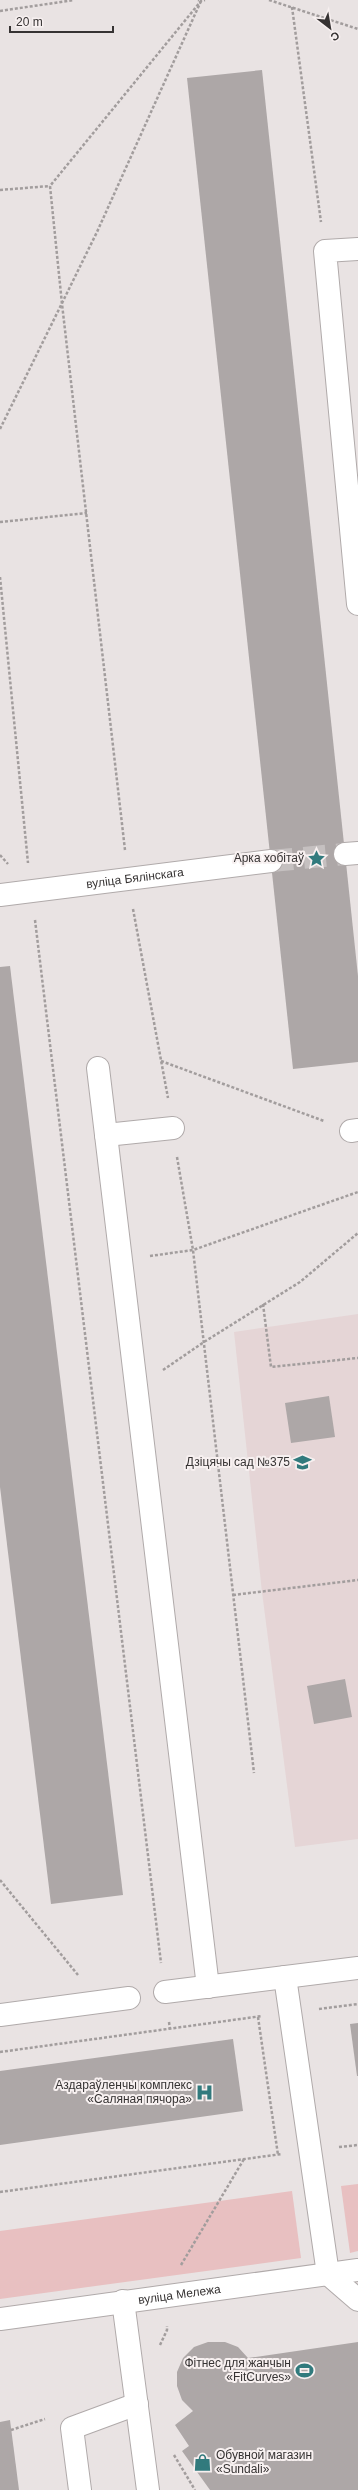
<svg xmlns="http://www.w3.org/2000/svg" width="358" height="2490" font-family="Arial,sans-serif">
	<style>
		.built { fill: #e5d5d6 }
		.green { fill: #e8c0c1 }
		.building { fill: #ada7a7 }
		.lines { fill: none; stroke-linecap: round; stroke-linejoin: round }
		.minor-tunnel { stroke: #c5c0c0; stroke-width: 22; stroke-dasharray: 22 11; stroke-linecap: butt }
		.minor-casing { stroke: #b0aaaa; stroke-width: 24 }
		.path { stroke: #a29d9d; stroke-width: 2.5; stroke-dasharray: 3 2; stroke-linecap: butt }
		.minor { stroke: #fff; stroke-width: 22 }
		.labels { text-anchor: middle; stroke-width: 4; stroke-linejoin: round; paint-order: stroke }
		.poi-label { font-size: 12px; fill: #363333; stroke: #f7f0f0; text-anchor: end }
		.street-label { font-size: 12px; fill: #363333; stroke: #f7f0f0 }
	</style>
	<rect width="100%" height="100%" fill="#e9e3e3"/>
	<path class="built" d="M358,1314V1839L295,1847L262,1592L234,1332Z"/>
	<g class="green">
		<path d="M358,2184V2251L350,2253L341,2186Z"/>
		<path d="M292,2191L301,2258L0,2299V2231Z"/>
	</g>
	<g class="building">
		<path d="M262,70L358,976V1062L293,1069L187,78Z"/>
		<path d="M10,966L123,1895L51,1904L0,1487V967Z"/>
		<path d="M329,1396L335,1437L291,1443L285,1403Z"/>
		<path d="M345,1679L352,1717L314,1724L307,1686Z"/>
		<path d="M358,2023V2076H357L350,2024Z"/>
		<path d="M233,2039L243,2111L0,2145V2071Z"/>
		<path d="M208,2342H225L238,2347L248,2358L358,2342V2490H210L182,2451L189,2446L175,2425L193,2411L182,2400L177,2386V2372L183,2358L194,2347Z"/>
		<path d="M10,2420L19,2490H0V2422Z"/>
	</g>
	<g class="lines">
		<path class="minor-tunnel" d="M271,861L345,854"/>
		<defs>
			<g id="minor">
				<path d="M358,249L325,251L358,604"/>
				<path d="M345,854L358,853"/>
				<path id="s1" d="M0,895L271,861"/>
				<path d="M98,1068L208,1987"/>
				<path d="M351,1131L358,1130"/>
				<path d="M106,1135L173,1128"/>
				<path d="M285,1977L328,2274L358,2300"/>
				<path d="M165,1992L358,1968"/>
				<path d="M0,2015L129,1998"/>
				<path d="M123,2301L148,2490"/>
				<path id="s2" d="M0,2319L358,2270"/>
				<path d="M80,2490L72,2428L137,2404"/>
			</g>
		</defs>
		<use href="#minor" class="minor-casing"/>
		<g class="path">
			<path d="M269,0L358,29"/>
			<path d="M292,7L321,222"/>
			<path d="M0,11L74,0"/>
			<path d="M0,190L50,186"/>
			<path d="M0,429L97,232L201,1L198,0"/>
			<path d="M0,522L87,513"/>
			<path d="M0,577L28,863"/>
			<path d="M125,850L62,304L50,186L201,1L205,0"/>
			<path d="M0,855L8,864"/>
			<path d="M133,909L168,1098"/>
			<path d="M35,920L161,1963"/>
			<path d="M161,1061L324,1121"/>
			<path d="M177,1157L193,1250L254,1773"/>
			<path d="M150,1256L193,1250L358,1192"/>
			<path d="M263,1304L271,1367L358,1358"/>
			<path d="M163,1370L204,1342L300,1282L358,1233"/>
			<path d="M233,1595L358,1580"/>
			<path d="M0,1880L78,1975"/>
			<path d="M319,2009L358,2004"/>
			<path d="M258,2017L278,2155"/>
			<path d="M169,2022L170,2029"/>
			<path d="M0,2052L262,2016"/>
			<path d="M339,2147L358,2145"/>
			<path d="M0,2192L282,2154"/>
			<path d="M181,2265L244,2159"/>
			<path d="M160,2345L167,2330V2326"/>
			<path d="M11,2430L45,2419"/>
			<path d="M174,2455L195,2490"/>
		</g>
		<use href="#minor" class="minor"/>
	</g>
	<defs>
		<symbol id="sight-bare" viewBox="-9 -9 18 18"><path d="M0-6L1.8-2.2L6-1.7L2.9 1.2L3.7 5.4L0 3.3L-3.7 5.4L-2.9 1.2L-6-1.7L-1.8-2.2Z" fill="#317a7d" stroke="#f7f0f0" stroke-width="2.5" paint-order="stroke"/></symbol>
		<symbol id="school-bare" viewBox="-9 -9 18 18"><path d="M0-5L7-2L0 1L-7-2ZM-4 1L0 2.5L4 1V4Q0 6-4 4Z" fill="#317a7d" stroke="#f7f0f0" stroke-width="2.5" paint-order="stroke"/></symbol>
		<symbol id="hospital-bare" viewBox="-9 -9 18 18"><path d="M-5-5h3v3.5h4V-5h3V5h-3V1.5h-4V5h-3Z" fill="#317a7d" stroke="#f7f0f0" stroke-width="2.5" paint-order="stroke"/></symbol>
		<symbol id="stadium-bare" viewBox="-9 -9 18 18"><path d="M0-5a6.5 5 0 1 0 0 10a6.5 5 0 1 0 0-10ZM-3.5-1.8h7v3.6h-7Z" fill="#317a7d" stroke="#f7f0f0" stroke-width="2.5" paint-order="stroke"/></symbol>
		<symbol id="shop-bare" viewBox="-9 -9 18 18"><path d="M-5-2.5h2.3a2.7 3.5 0 0 1 5.4 0H5L5.5 6h-11ZM-1.5-2.5h3a1.5 2.3 0 0 0-3 0Z" fill="#317a7d" stroke="#f7f0f0" stroke-width="2.5" paint-order="stroke"/></symbol>
	</defs>
	<g fill-rule="evenodd">
		<use href="#sight-bare" x="304" y="846" width="25" height="25"/>
		<use href="#school-bare" x="290" y="1450" width="25" height="25"/>
		<use href="#hospital-bare" x="192" y="2080" width="25" height="25"/>
		<use href="#stadium-bare" x="292" y="2358" width="25" height="25"/>
		<use href="#shop-bare" x="190" y="2450" width="25" height="25"/>
	</g>
	<g class="labels">
		<g class="poi-label">
			<text x="304" y="862">Арка хобітаў</text>
			<text x="290" y="1466">Дзіцячы сад №375</text>
			<text x="192" y="2089">Аздараўленчы комплекс<tspan x="192" dy="14">«Саляная пячора»</tspan></text>
			<text x="291" y="2367">Фітнес для жанчын<tspan x="291" dy="14">«FitCurves»</tspan></text>
			<text x="216" y="2459" text-anchor="start">Обувной магазин<tspan x="216" dy="14">«Sundali»</tspan></text>
		</g>
		<g class="street-label">
			<text dy="4" stroke="none"><textPath href="#s1" startOffset="136">вуліца Бялінскага</textPath></text>
			<text dy="4" stroke="none"><textPath href="#s2" startOffset="181">вуліца Мележа</textPath></text>
		</g>
	</g>
	<g transform="translate(330 28) rotate(149)" stroke="#f7f0f0" stroke-width="3" paint-order="stroke">
	<path d="M0-3L7 15L0 10L-7 15Z" fill="#363333"/>
	<text y="-6" font-size="11" font-weight="bold" text-anchor="middle" fill="#363333">С</text>
	</g>
	<path d="M10 26v6h103v-6" fill="none" stroke="#363333" stroke-width="2"/>
	<text x="16" y="26" font-size="12" fill="#363333" stroke="#f7f0f0" stroke-width="3" paint-order="stroke">20 m</text>
</svg>
